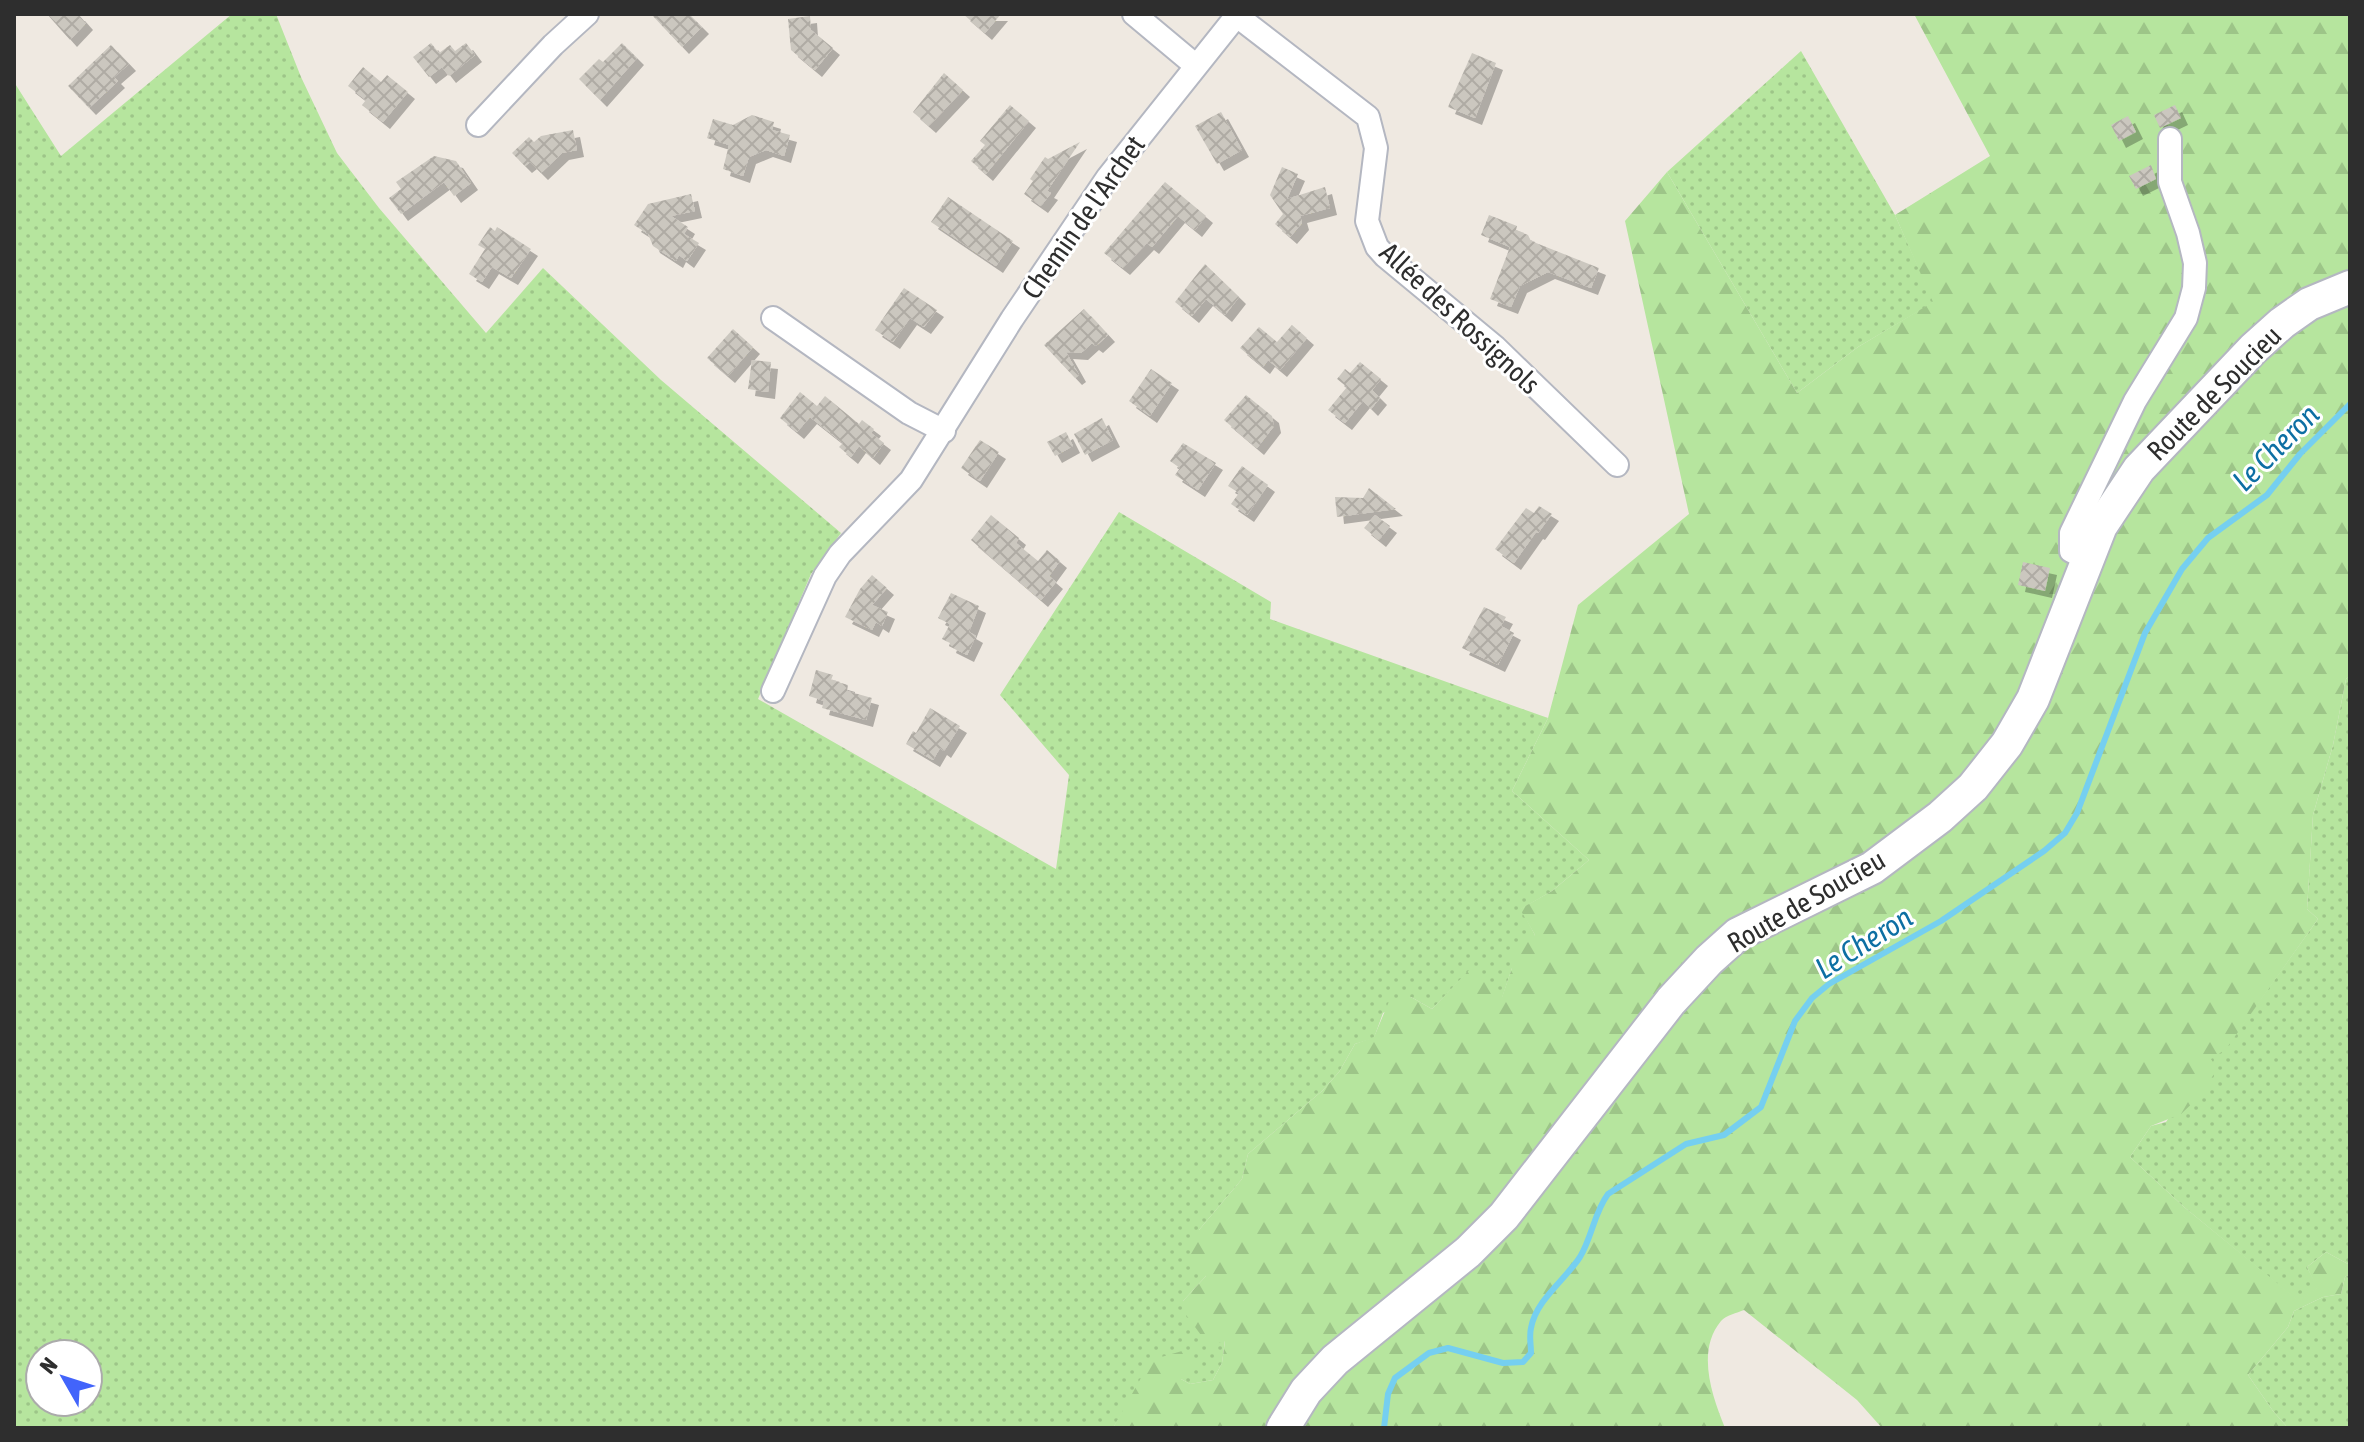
<svg xmlns="http://www.w3.org/2000/svg" width="2364" height="1442" font-family="'Asap Condensed',sans-serif">
	<style>
		.grass { fill: url(#grass-dots); fill-rule: evenodd }
		.forest { fill: url(#forest-firs) }
		.lines { fill: none; stroke-linecap: round; stroke-linejoin: round }
		.stream { stroke: #75cff0; stroke-width: 6 }
		.building { fill: url(#building-cross-hatch); filter: url(#shadow) }
		.street-casing { stroke: #b4b7c1; stroke-width: 26 }
		.secondary-casing { stroke: #b4b7c1; stroke-width: 36 }
		.street { stroke: #fff; stroke-width: 22 }
		.secondary { stroke: #fff; stroke-width: 32 }
		.labels { text-anchor: middle; stroke-width: 6; stroke-linejoin: round; paint-order: stroke }
		.street-label { font-size: 28px; fill: #2e2e2e; stroke: #fff }
		.water-label { font-size: 30px; font-style: italic; fill: #0d6fa3; stroke: #fff }
	</style>
	<defs>
		<pattern id="grass-dots" width="8" height="8" patternUnits="userSpaceOnUse" patternTransform="scale(2)"><rect width="8" height="8" fill="#b6e59e"/><path d="M2 2h.1M6 6h.1" fill="none" stroke="#9dc588" stroke-width="1.8" stroke-linecap="round"/></pattern>
		<pattern id="forest-firs" width="22" height="20" patternUnits="userSpaceOnUse" patternTransform="scale(2)"><rect width="22" height="20" fill="#b6e59e"/><path d="M5 1l3.5 6h-7zM16 11l3.5 6h-7z" fill="#9dc588"/></pattern>
		<pattern id="building-cross-hatch" width="8" height="8" patternUnits="userSpaceOnUse" patternTransform="scale(2)"><rect width="8" height="8" fill="#cbc7bf"/><path d="M0 0l8 8M0 8l8-8" fill="none" stroke="#afaba4"/></pattern>
		<filter id="shadow"><feDropShadow dx="7" dy="7" stdDeviation="0" flood-color="#0004"/></filter>
	</defs>
	<rect width="100%" height="100%" fill="#efe9e1"/>
	<g class="grass">
		<path d="M232,14H276L301,77L337,153L379,208L486,333L543,268L661,380L841,533L811,574L758,699L1056,869L1069,775L1000,695L1119,512L1271,602L1270,619L1548,718L1512,791L1589,860L1552,891L1521,909L1535,935L1512,968L1502,998L1472,968L1432,1009L1411,997L1383,1013L1374,1038L1355,1044L1339,1072L1322,1091L1248,1154L1242,1179L1199,1230L1206,1276L1183,1301L1225,1340L1222,1363L1213,1380L1190,1384L1181,1379L1126,1407L1113,1428H14V82L61,156ZM40,1354H88V1402H40Z"/>
		<path d="M1801,51L1895,215L1934,302L1858,347L1797,393L1667,172Z"/>
		<path d="M2350,676V1262L2348,1264L2326,1252L2307,1267L2318,1288L2298,1301L2184,1207L2130,1157L2151,1126L2166,1122L2210,1059L2240,1028L2318,919L2307,909L2313,815L2333,745L2346,679Z"/>
		<path d="M2350,1274V1428H2288L2273,1411L2248,1375L2288,1327L2294,1311L2323,1297L2341,1294L2345,1277Z"/>
	</g>
	<path class="forest" d="M1914,14H2350V676L2346,679L2333,745L2313,815L2307,909L2318,919L2226,1049L2211,1059L2217,1069L2201,1095L2181,1114L2151,1126L2130,1157L2184,1207L2298,1300L2317,1288L2307,1267L2326,1252L2348,1264L2350,1262V1274L2345,1277L2341,1294L2323,1297L2294,1311L2288,1327L2248,1375L2273,1411L2288,1428H1882L1857,1400L1744,1310C1737,1313 1726,1315 1721,1321C1696,1351 1712,1396 1725,1428H1113L1151,1360L1182,1351L1195,1360L1181,1379L1190,1384L1213,1380L1222,1363L1225,1341L1209,1346L1184,1312L1183,1301L1206,1276L1191,1263L1190,1246L1199,1230L1242,1179L1248,1154L1322,1091L1339,1072L1355,1044L1374,1037L1390,999L1411,997L1432,1009L1472,967L1502,997L1512,968L1509,950L1535,935L1520,909L1552,891L1589,860L1512,791L1548,718L1578,605L1689,514L1625,221L1667,172L1797,393L1858,347L1933,302L1895,215L1990,156Z"/>
	<g class="lines">
		<path class="stream" d="M1384,1428L1388,1394L1395,1378L1429,1353L1448,1348L1503,1363L1523,1362L1531,1353C1531,1345 1529,1336 1531,1328C1536,1300 1565,1280 1580,1257C1592,1237 1594,1213 1608,1194L1686,1144L1724,1135L1761,1107L1795,1021L1812,998L1829,984L1941,921L2044,851L2065,833L2077,813L2145,633L2182,569L2208,538L2267,495L2300,454L2350,404"/>
	</g>
	<g class="building">
		<path d="M47,14H78L86,23L70,40Z"/>
		<path d="M651,14H689L702,27L682,47Z"/>
		<path d="M963,14H1001L985,33Z"/>
		<path d="M810,16L811,30L833,48L815,70L791,50L788,19Z"/>
		<path d="M431,43L439,53L450,45L455,51L466,43L475,55L449,76L442,67L429,77L413,57Z"/>
		<path d="M622,43L637,58L600,100L579,79L599,59L603,62Z"/>
		<path d="M111,45L129,64L114,77L118,81L89,108L68,86Z"/>
		<path d="M1472,53L1496,63L1475,118L1448,107Z"/>
		<path d="M363,67L381,82L387,75L408,92L383,122L362,105L366,100L348,86Z"/>
		<path d="M944,73L963,90L929,126L913,112Z"/>
		<path d="M1010,105L1029,121L986,174L971,161L985,145L980,141Z"/>
		<path d="M2175,105L2181,118L2160,128L2154,115Z"/>
		<path d="M1221,112L1242,150L1217,164L1195,126Z"/>
		<path d="M752,115L774,122L772,130L790,135L784,156L766,150L749,157L743,176L723,169L729,145L707,138L713,119L733,125Z"/>
		<path d="M2128,116L2136,132L2119,141L2111,125Z"/>
		<path d="M573,130L577,150L562,153L541,173L530,162L525,166L512,153L529,137L534,142L541,136Z"/>
		<path d="M1080,142L1047,191L1051,193L1041,206L1024,194L1033,181L1030,179L1045,157L1048,159Z"/>
		<path d="M434,156L456,161L471,183L454,196L444,182L401,214L389,198L401,189L396,182Z"/>
		<path d="M2151,165L2156,179L2136,189L2129,176Z"/>
		<path d="M1282,167L1298,174L1287,199L1325,187L1330,208L1300,216L1302,223L1290,237L1275,224L1283,214L1270,195Z"/>
		<path d="M1165,182L1206,216L1195,230L1178,216L1152,247L1147,243L1123,268L1104,253Z"/>
		<path d="M691,194L695,211L671,216L688,227L684,234L699,243L687,261L679,255L676,261L653,246L648,234L634,225L648,204Z"/>
		<path d="M948,197L1013,241L996,266L931,222Z"/>
		<path d="M1489,215L1517,226L1516,230L1528,235L1531,241L1599,268L1591,288L1548,272L1520,286L1511,307L1490,299L1510,247L1481,235Z"/>
		<path d="M490,227L495,231L497,227L531,249L511,278L492,267L482,282L469,274L485,249L478,245Z"/>
		<path d="M1205,264L1239,297L1225,315L1206,299L1192,316L1175,302Z"/>
		<path d="M904,288L937,310L924,327L910,318L893,342L875,330Z"/>
		<path d="M1084,309L1108,335L1096,346L1092,343L1081,353L1066,352L1079,375L1075,378L1044,345Z"/>
		<path d="M1292,325L1307,338L1280,370L1268,360L1263,367L1240,348L1259,327L1277,342Z"/>
		<path d="M733,329L753,347L728,376L707,358Z"/>
		<path d="M752,360L771,362L768,392L748,389Z"/>
		<path d="M1360,362L1381,379L1372,390L1380,398L1371,409L1363,401L1345,423L1328,410L1347,387L1337,379L1345,369L1350,373Z"/>
		<path d="M1151,369L1172,383L1150,416L1129,401Z"/>
		<path d="M800,392L817,406L825,396L859,424L862,420L874,429L871,433L884,443L873,458L859,446L851,457L839,447L843,443L810,417L797,432L780,418Z"/>
		<path d="M1246,395L1272,416L1274,426L1257,448L1224,420Z"/>
		<path d="M1102,418L1113,440L1085,455L1074,434Z"/>
		<path d="M1066,432L1073,446L1055,456L1047,442Z"/>
		<path d="M980,440L999,452L980,481L961,468Z"/>
		<path d="M1183,443L1216,463L1198,490L1175,475L1180,468L1170,461Z"/>
		<path d="M1242,466L1268,485L1247,515L1231,504L1239,493L1228,486Z"/>
		<path d="M1369,488L1396,509L1337,517L1335,497L1363,498Z"/>
		<path d="M1539,506L1552,514L1538,533L1536,532L1514,563L1495,549L1526,508L1534,513Z"/>
		<path d="M991,515L1019,538L1016,543L1038,561L1047,550L1060,561L1049,576L1056,582L1041,600L971,540Z"/>
		<path d="M1375,515L1390,526L1379,540L1364,528Z"/>
		<path d="M2023,562L2050,568L2045,591L2018,585Z"/>
		<path d="M872,575L887,588L872,605L888,612L882,626L876,622L872,630L845,617L860,589Z"/>
		<path d="M951,593L979,606L969,632L976,636L967,655L949,646L950,643L942,639L950,624L938,618Z"/>
		<path d="M1484,607L1506,617L1501,626L1514,633L1498,665L1462,648Z"/>
		<path d="M816,670L833,675L831,680L848,685L847,691L872,698L866,720L822,708L824,701L809,696Z"/>
		<path d="M930,708L960,726L944,751L940,748L933,760L906,744L913,731L916,733Z"/>
	</g>
	<g class="lines">
		<defs>
			<g id="street">
				<path d="M1134,14L1195,65"/>
				<path d="M1237,16L1368,117L1376,148L1367,221L1377,247L1385,256L1495,347L1617,465"/>
				<path d="M478,125L553,45L587,14"/>
				<path d="M773,318L909,413L944,431"/>
				<path d="M2087,559L2071,551V533L2135,401L2186,318L2194,288L2195,263L2188,233L2170,182V139"/>
				<path d="M773,691L825,576L840,554L911,480L1012,319L1108,177L1238,14"/>
			</g>
			<path id="secondary" d="M1283,1428L1306,1391L1335,1360L1468,1252L1504,1216L1671,1001L1709,960L1738,934L1872,868L1940,817L1973,787L2007,744L2033,699L2101,526L2139,469L2253,349L2282,323L2309,304L2350,287"/>
		</defs>
		<use href="#street" class="street-casing"/>
		<use href="#secondary" class="secondary-casing"/>
		<use href="#street" class="street"/>
		<use href="#secondary" class="secondary"/>
	</g>
	<g class="labels">
		<g class="street-label">
			<text transform="translate(1083 217) rotate(-55)" y="10">Chemin de l'Archet</text>
			<text transform="translate(1460 318) rotate(43)" y="10">Allée des Rossignols</text>
			<text transform="translate(2214 393) rotate(-45)" y="10">Route de Soucieu</text>
			<text transform="translate(1806 901) rotate(-30)" y="10">Route de Soucieu</text>
		</g>
		<g class="water-label">
			<text transform="translate(2276 448) rotate(-45)" y="10">Le Cheron</text>
			<text transform="translate(1864 943) rotate(-32)" y="10">Le Cheron</text>
		</g>
	</g>
	<rect width="2364" height="1442" fill="none" stroke="#2e2e2e" stroke-width="32"/>
	<g transform="translate(64 1378) rotate(309)"><circle r="38" fill="#ffffff" stroke="#ababab" stroke-width="2"/>
	<path d="M0-6L14 30L0 20L-14 30Z" fill="#4264fb"/>
	<text y="-12" font-size="22" font-weight="bold" text-anchor="middle" fill="#2e2e2e">N</text>
	</g>
</svg>
